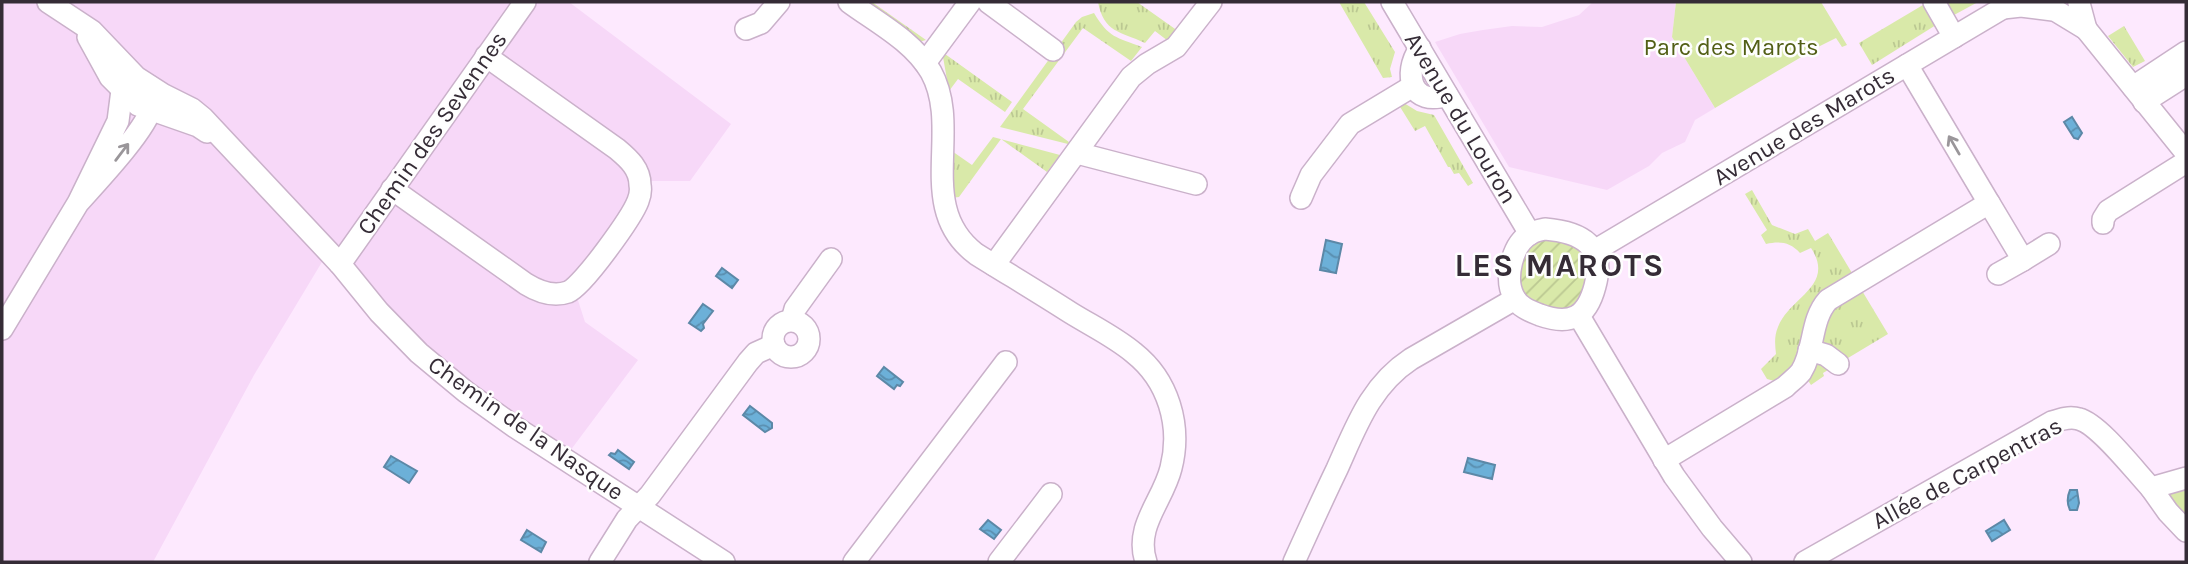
<svg xmlns="http://www.w3.org/2000/svg" width="2188" height="564" font-family="Karla,sans-serif">
	<style>
		.built { fill: #f7d8f8 }
		.grass { fill: url(#grass-tufts) }
		.park { fill: #d9e9a9 }
		.garden { fill: url(#garden-furrows) }
		.water { fill: url(#water-waves); stroke: #5c88a7; stroke-width: 2 }
		.lines { fill: none; stroke-linecap: round; stroke-linejoin: round }
		.minor-casing { stroke: #cab1ca; stroke-width: 24 }
		.minor { stroke: #fff; stroke-width: 21 }
		.oneway { stroke: #9a969a }
		.labels { text-anchor: middle; stroke-width: 5; stroke-linejoin: round; paint-order: stroke }
		.park-label { font-size: 24px; fill: #525f16; stroke: #fefefe }
		.street-label { font-size: 24px; fill: #352c36; stroke: #fefefe }
		.district-label { font-size: 32px; font-weight: bold; letter-spacing: 2px; fill: #352c36; stroke: #fefefe }
	</style>
	<defs>
		<pattern id="grass-tufts" width="24" height="20" patternUnits="userSpaceOnUse" patternTransform="scale(1.75)"><rect width="24" height="20" fill="#d9e9a9"/><path d="M3 7l-1-3M5 7V3M7 7l1-3M15 17l-1-3M17 17v-4M19 17l1-3" fill="none" stroke="#bbc892"/></pattern>
		<pattern id="garden-furrows" width="10" height="10" patternUnits="userSpaceOnUse" patternTransform="scale(1.75)"><rect width="10" height="10" fill="#d9e9a9"/><path d="M-1 1l2-2M0 10L10 0M9 11l2-2" fill="none" stroke="#bbc892"/></pattern>
		<pattern id="water-waves" width="16" height="10" patternUnits="userSpaceOnUse" patternTransform="scale(1.75)"><rect width="16" height="10" fill="#6cb0d8"/><path d="M0 5q4-4 8 0t8 0" fill="none" stroke="#5a8fb0"/></pattern>
	</defs>
	<rect width="100%" height="100%" fill="#fde9fe"/>
	<g class="built">
		<path d="M2,2H569L731,124L690,181H640L574,288L585,322L638,360L564,459L466,392L328,252L254,375L153,562H2Z"/>
		<path d="M1593,2H1676L1672,37L1715,108L1695,120L1685,142L1662,153L1649,166L1607,190L1509,167L1435,42L1460,34L1483,30L1512,26L1542,27L1579,15Z"/>
	</g>
	<g class="grass">
		<path d="M869,2H872L926,40L919,42L867,5Z"/>
		<path d="M1098,2H1137L1178,31L1168,41L1155,31L1145,43C1120,31 1104,33 1098,2Z"/>
		<path d="M1339,2H1364L1395,52L1390,69L1392,77L1383,78Z"/>
		<path d="M1928,2L1936,25L1872,65L1859,43Z"/>
		<path d="M1940,2H1978L1954,15L1948,13Z"/>
		<path d="M1094,13C1109,38 1116,37 1142,47L1131,61L1083,28L1023,109L1069,142L1068,144L1000,127L1076,22L1082,17Z"/>
		<path d="M2124,26L2145,61L2133,67L2108,36Z"/>
		<path d="M945,54L1012,102L1005,112L958,79L949,91L943,57Z"/>
		<path d="M1399,100L1417,111L1434,115L1473,183L1468,186L1459,173L1454,174L1450,167H1448L1425,126L1415,131L1397,102Z"/>
		<path d="M993,137L1060,155L1047,172L1001,139L959,197L951,198L949,149L972,165Z"/>
		<path d="M1752,190L1772,225L1795,234L1808,229L1815,241L1828,233L1852,273L1826,288L1811,304L1801,341L1798,361L1778,382L1767,379L1761,369L1776,354C1775,345 1774,336 1778,327C1789,297 1836,286 1811,248L1800,253C1790,242 1780,241 1766,244L1761,235L1767,230L1745,194Z"/>
		<path d="M1861,289L1888,334L1823,373L1824,376L1811,385L1807,379L1829,312Z"/>
		<path d="M2186,484V517L2168,498L2171,491Z"/>
	</g>
	<path class="park" d="M1676,2H1821L1847,45L1842,47L1836,38L1820,46L1715,108L1672,37Z"/>
	<path class="garden" d="M1553,238C1580,246 1584,249 1591,277C1586,285 1582,299 1574,305C1566,311 1557,312 1548,308C1542,306 1533,304 1528,300C1512,286 1518,258 1532,246C1538,241 1545,239 1553,238Z"/>
	<g class="water">
		<path d="M2072,117L2082,133L2078,139L2074,138L2064,122Z"/>
		<path d="M1326,240L1342,244L1336,273L1320,270Z"/>
		<path d="M722,268L738,280L732,288L716,276Z"/>
		<path d="M703,304L713,311L703,324L704,328L701,331L689,323Z"/>
		<path d="M884,367L903,382L900,386L897,385L894,389L877,376Z"/>
		<path d="M750,406L772,423V428L765,432L743,415Z"/>
		<path d="M618,450L634,462L629,469L609,455L611,453L615,454Z"/>
		<path d="M391,456L417,471L409,483L384,467Z"/>
		<path d="M1468,458L1495,465L1492,479L1464,472Z"/>
		<path d="M2070,490H2077L2079,503L2077,510H2070C2067,504 2067,497 2070,490Z"/>
		<path d="M988,520L1001,530L994,539L980,529Z"/>
		<path d="M2004,520L2010,530L1992,541L1986,531Z"/>
		<path d="M527,530L546,542L541,552L521,540Z"/>
	</g>
	<g class="lines">
		<defs>
			<g id="minor">
				<path d="M48,2L92,31L136,77L164,95L192,109L203,118L340,264L379,312L419,353L466,392L515,427L724,562"/>
				<path d="M849,2C876,22 913,41 931,72C963,130 914,207 976,254C1008,274 1040,293 1071,313C1092,326 1115,337 1134,353C1168,380 1182,425 1171,468C1163,501 1134,526 1146,562"/>
				<path d="M988,2L1053,50"/>
				<path d="M1392,2L1530,234"/>
				<path d="M1934,2L1954,37"/>
				<path d="M2003,8L2021,6L2053,10"/>
				<path d="M2058,12L2086,29L2079,3"/>
				<path d="M746,29L761,23L779,2"/>
				<path d="M2086,29L2186,153"/>
				<path d="M88,37L110,77L138,105L198,126L207,132"/>
				<path d="M1420,48C1402,75 1412,107 1447,95"/>
				<path d="M925,63L970,2"/>
				<path d="M1907,65L1989,203"/>
				<path d="M2133,87L2186,52"/>
				<path d="M2144,102L2186,75"/>
				<path d="M1077,153L1196,184"/>
				<path d="M392,189L526,284C539,292 554,297 568,292C583,286 632,217 638,201C640,196 641,190 640,185C640,169 629,159 617,149L486,56"/>
				<path d="M1301,198L1311,175L1350,124L1413,86"/>
				<path d="M2103,223V219L2108,211L2186,162"/>
				<path d="M1545,229C1582,232 1606,246 1595,286C1587,317 1571,326 1540,315C1530,311 1519,307 1514,297C1504,279 1512,244 1530,234C1534,231 1540,230 1545,229Z"/>
				<path d="M1594,251L2013,2"/>
				<path d="M2023,260L2049,244"/>
				<path d="M340,264L525,2"/>
				<path d="M994,265L1131,77L1147,64L1176,47L1211,2"/>
				<path d="M1579,316L1674,476L1712,528L1741,562"/>
				<path d="M792,320L795,309L831,259"/>
				<circle cx="791" cy="339" r="18"/>
				<path d="M2,329L78,203L118,121L122,90L149,86C151,94 152,100 151,108C146,130 95,184 78,203"/>
				<path d="M1809,350L1826,355L1838,364"/>
				<path d="M1664,460L1785,387C1790,382 1796,378 1801,372C1815,350 1810,320 1828,300L1989,203L2023,260L1998,274"/>
				<path d="M2151,488L2168,512L2186,531"/>
				<path d="M600,562L627,519L650,495L748,362L756,353L774,345"/>
				<path d="M854,562L1006,362"/>
				<path d="M999,562L1051,494"/>
				<path d="M1294,562C1308,531 1322,500 1337,469C1356,427 1370,386 1411,359L1515,299"/>
				<path d="M1805,562L2052,422C2061,419 2070,416 2079,419C2099,424 2135,471 2151,488L2186,478"/>
			</g>
		</defs>
		<use href="#minor" class="minor-casing"/>
		<use href="#minor" class="minor"/>
	</g>
	<defs><path id="oneway-shaft" d="M-6 0H5M1.5-3L5.5 0L1.5 3" fill="none" stroke-width="1.6" stroke-linecap="round" stroke-linejoin="round" transform="scale(1.75)"/></defs>
	<g class="oneway">
		<use href="#oneway-shaft" transform="translate(1954 145) rotate(-120)"/>
		<use href="#oneway-shaft" transform="translate(122 152) rotate(-53)"/>
	</g>
	<g class="labels">
		<g class="park-label">
			<text x="1731" y="55">Parc des Marots</text>
		</g>
		<g class="street-label">
			<text transform="translate(1461 118) rotate(59)" y="8">Avenue du Louron</text>
			<text transform="translate(1804 126) rotate(-31)" y="8">Avenue des Marots</text>
			<text transform="translate(432 133) rotate(-55)" y="8">Chemin des Sevennes</text>
			<text transform="translate(526 428) rotate(35)" y="8">Chemin de la Nasque</text>
			<text transform="translate(1967 473) rotate(-28)" y="8">Allée de Carpentras</text>
		</g>
		<g class="district-label">
			<text x="1560" y="276">LES MAROTS</text>
		</g>
	</g>
	<rect width="2188" height="564" fill="none" stroke="#352c36" stroke-width="7"/>
</svg>
